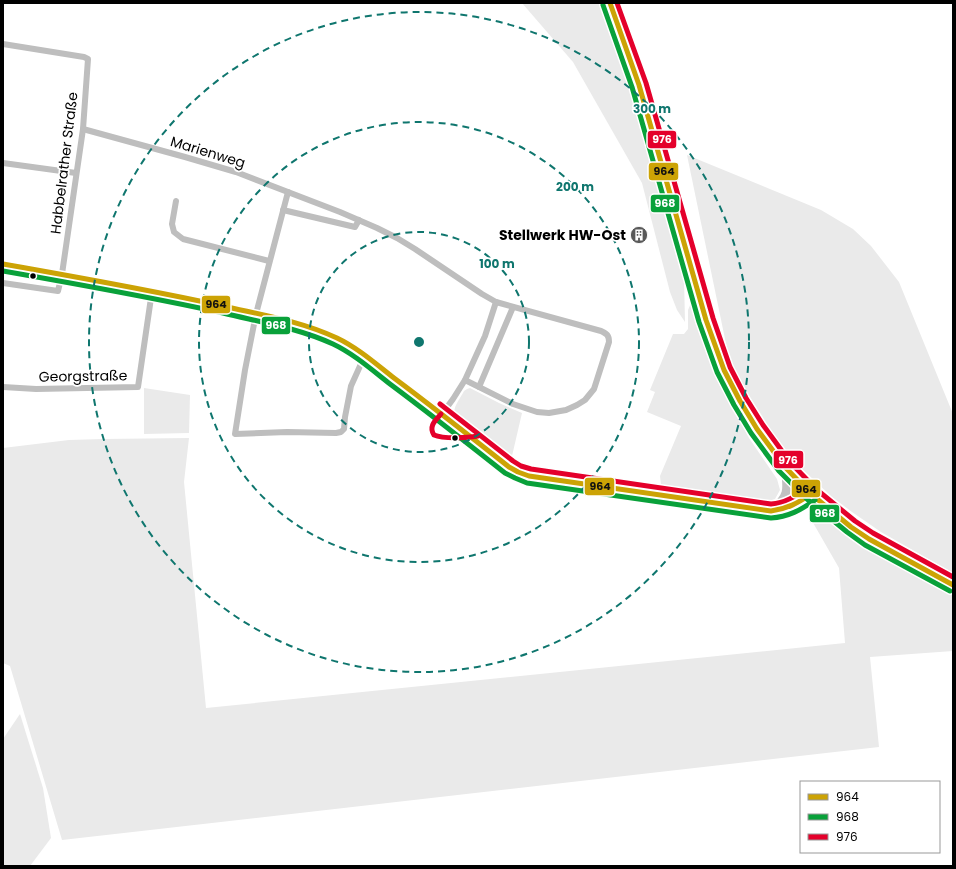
<svg xmlns="http://www.w3.org/2000/svg" width="956" height="869" font-family="Poppins,sans-serif">
	<style>
		.green { fill: #eaeaea }
		.lines { fill: none; stroke-linecap: round; stroke-linejoin: round }
		.street { stroke: #bebebe; stroke-width: 6 }
		.secondary { stroke: #c1c1c1; stroke-width: 9 }
		.bus-1-casing { stroke: #fff; stroke-width: 8 }
		.bus-2-casing { stroke: #fff; stroke-width: 8 }
		.bus-3-casing { stroke: #fff; stroke-width: 8 }
		.bus-1 { stroke: #cca305; stroke-width: 5 }
		.bus-2 { stroke: #09a13a; stroke-width: 5 }
		.bus-3 { stroke: #e4002b; stroke-width: 5 }
		.ring { fill: none; stroke: #0f766e; stroke-width: 2; stroke-dasharray: 7 5 }
		.bus-dot { fill: #000; stroke: #fff; stroke-width: 1.5 }
		.labels { text-anchor: middle; stroke-width: 3.5; stroke-linejoin: round; paint-order: stroke }
		.street-label { font-size: 14px; fill: #000; stroke: #fff }
		.poi-label { font-size: 14px; font-weight: bold; fill: #000; stroke: #fff; text-anchor: end }
		.centre { fill: #0f766e; stroke: #fff; stroke-width: 2 }
		.ring-label { font-size: 12px; text-anchor: middle; font-weight: bold; fill: #0f766e; stroke: #fff; stroke-width: 3.5; stroke-linejoin: round; paint-order: stroke }
		.line-badge { stroke: #fff; stroke-width: 1.5 }
		.badge-label { font-size: 11px; text-anchor: middle; font-weight: bold; fill: #fff }
		.pale-badge-label { font-size: 11px; text-anchor: middle; font-weight: bold; fill: #111 }
	</style>
	<rect width="100%" height="100%" fill="#fff"/>
	<g class="green">
		<path d="M522,3H600L625,72L645,136L684,278L685,322L677,310L670,292L642,183L573,62Z"/>
		<path d="M687,155L821,210L853,229L871,246L899,282L953,414V573L881,532L852,512L832,497L800,467L772,433L751,404L731,368Z"/>
		<path d="M691,303L702,339L712,364L749,438L777,479L780,490L775,499L769,501L746,500L661,485L660,476L681,426L647,412L655,392L650,390L673,334H684L688,329V310Z"/>
		<path d="M144,388L190,395L189,433L144,434Z"/>
		<path d="M470,388L499,403L522,413L512,456L503,455L456,419C450,410 460,399 464,391L467,389Z"/>
		<path d="M189,438L184,482L206,708L845,643L839,568L808,514H819L822,516L923,579L953,594V651L870,657L879,747L62,840L10,666L3,663V448L69,440L103,439Z"/>
		<path d="M20,714L43,788L51,838L30,866H3V739Z"/>
	</g>
	<g class="lines">
		<g class="street">
			<path d="M3,44L84,57L88,59L83,129L62,274L58,291L3,283"/>
			<path d="M83,129L185,157L236,172L340,212L377,228L397,238L415,249L482,294L496,302L601,331C607,334 609,335 609,342L594,389L585,400L577,405L566,410L549,413L537,412L513,404L465,380"/>
			<path d="M3,163L76,173"/>
			<path d="M288,192L256,314L245,370L235,434L287,432L336,433L341,432L344,429L345,417L351,386L365,355"/>
			<path d="M176,201L172,224L174,232L183,239L269,261"/>
			<path d="M283,210L355,227L359,220"/>
			<path d="M3,264C78,277 153,290 227,307C269,316 314,324 351,346L436,409L509,467L518,472L529,476L771,511C789,510 797,504 811,494"/>
			<path d="M3,387L36,389L138,387L152,291"/>
			<path d="M479,387L513,307"/>
			<path d="M442,414L453,399L465,380L485,336L496,302"/>
		</g>
		<g class="secondary">
			<path d="M610,3L639,85L706,320L724,370L740,401L757,429L785,467L811,494L851,527L869,539L953,585"/>
			<path d="M771,511C790,497 788,489 785,467"/>
		</g>
		<defs>
			<g id="bus-1">
				<path d="M610,3L639,85L706,320L724,370L740,401L757,429L785,467L811,494L851,527L869,539L953,585"/>
				<path d="M3,264C77,277 150,290 223,306C262,315 301,321 337,338C358,348 376,364 394,378C433,407 471,437 509,467L518,472L529,476L771,511C787,509 798,503 811,494"/>
			</g>
			<g id="bus-2">
				<path d="M603,5L632,87L699,322L717,372L734,405L751,433L779,471L807,499L847,532L865,545L950,591"/>
				<path d="M3,271C77,284 150,297 223,313C260,322 298,328 333,344C354,354 372,370 390,384C429,413 467,443 505,473L515,478L527,483L771,518C788,517 801,510 815,500"/>
			</g>
			<g id="bus-3">
				<path d="M617,3L646,83L713,318L730,367L746,398L763,425L790,462L816,489L855,521L873,533L953,577"/>
				<path d="M440,404L513,461L521,466L531,469L771,504C785,503 796,496 807,488"/>
				<path d="M441,414C436,420 428,426 434,435C443,439 467,438 478,436"/>
			</g>
		</defs>
		<use href="#bus-1" class="bus-1-casing"/>
		<use href="#bus-2" class="bus-2-casing"/>
		<use href="#bus-3" class="bus-3-casing"/>
		<use href="#bus-1" class="bus-1"/>
		<use href="#bus-2" class="bus-2"/>
		<use href="#bus-3" class="bus-3"/>
	</g>
	<g class="ring">
		<circle cx="419" cy="342" r="110"/>
		<circle cx="419" cy="342" r="220"/>
		<circle cx="419" cy="342" r="330"/>
	</g>
	<defs>
		<symbol id="building-disc" viewBox="-11 -11 22 22"><circle r="9.5" fill="#595959" stroke="#fff"/><path d="M-4-6H4V6H1V3H-1V6H-4ZM-2.5-4.3h1.7v1.8h-1.7ZM.8-4.3h1.7v1.8H.8ZM-2.5-1h1.7V.8h-1.7ZM.8-1h1.7V.8H.8Z" fill="#fff"/></symbol>
	</defs>
	<g fill-rule="evenodd">
		<use href="#building-disc" x="629" y="225" width="20" height="20"/>
	</g>
	<g class="bus-dot">
		<circle cx="33" cy="276" r="3.5"/>
		<circle cx="455" cy="438" r="3.5"/>
	</g>
	<g class="labels">
		<g class="street-label">
			<text transform="translate(208 152) rotate(17)" y="5">Marienweg</text>
			<text transform="translate(64 163) rotate(-83)" y="5">Habbelrather Straße</text>
			<text transform="translate(83 376) rotate(-1)" y="5">Georgstraße</text>
		</g>
		<g class="poi-label">
			<text x="626" y="240">Stellwerk HW-Ost</text>
		</g>
	</g>
	<circle cx="419" cy="342" r="6" class="centre"/>
	<g class="ring-label">
		<text x="652" y="113">300 m</text>
		<text x="575" y="191">200 m</text>
		<text x="497" y="268">100 m</text>
	</g>
	<g class="line-badge">
		<rect x="647" y="130" width="30" height="19" rx="4" fill="#e4002b"/>
		<rect x="648" y="162" width="31" height="19" rx="4" fill="#cca305"/>
		<rect x="650" y="194" width="30" height="19" rx="4" fill="#09a13a"/>
		<rect x="201" y="295" width="30" height="19" rx="4" fill="#cca305"/>
		<rect x="261" y="316" width="30" height="19" rx="4" fill="#09a13a"/>
		<rect x="773" y="450" width="31" height="19" rx="4" fill="#e4002b"/>
		<rect x="584" y="477" width="31" height="19" rx="4" fill="#cca305"/>
		<rect x="791" y="479" width="30" height="19" rx="4" fill="#cca305"/>
		<rect x="809" y="504" width="31" height="19" rx="4" fill="#09a13a"/>
	</g>
	<g class="badge-label">
		<text x="662" y="143">976</text>
		<text x="665" y="207">968</text>
		<text x="276" y="329">968</text>
		<text x="788" y="464">976</text>
		<text x="825" y="517">968</text>
	</g>
	<g class="pale-badge-label">
		<text x="664" y="175">964</text>
		<text x="216" y="308">964</text>
		<text x="600" y="490">964</text>
		<text x="806" y="493">964</text>
	</g>
	<rect width="956" height="869" fill="none" stroke="#000000" stroke-width="8"/>
	<rect x="800" y="781" width="140" height="72" fill="#ffffff" stroke="#999999"/>
	<rect x="808" y="794" width="20" height="6" fill="#cca305" stroke="#999999"/>
	<text x="836" y="801" font-size="12" fill="#000000">964</text>
	<rect x="808" y="814" width="20" height="6" fill="#09a13a" stroke="#999999"/>
	<text x="836" y="821" font-size="12" fill="#000000">968</text>
	<rect x="808" y="834" width="20" height="6" fill="#e4002b" stroke="#999999"/>
	<text x="836" y="841" font-size="12" fill="#000000">976</text>
</svg>
